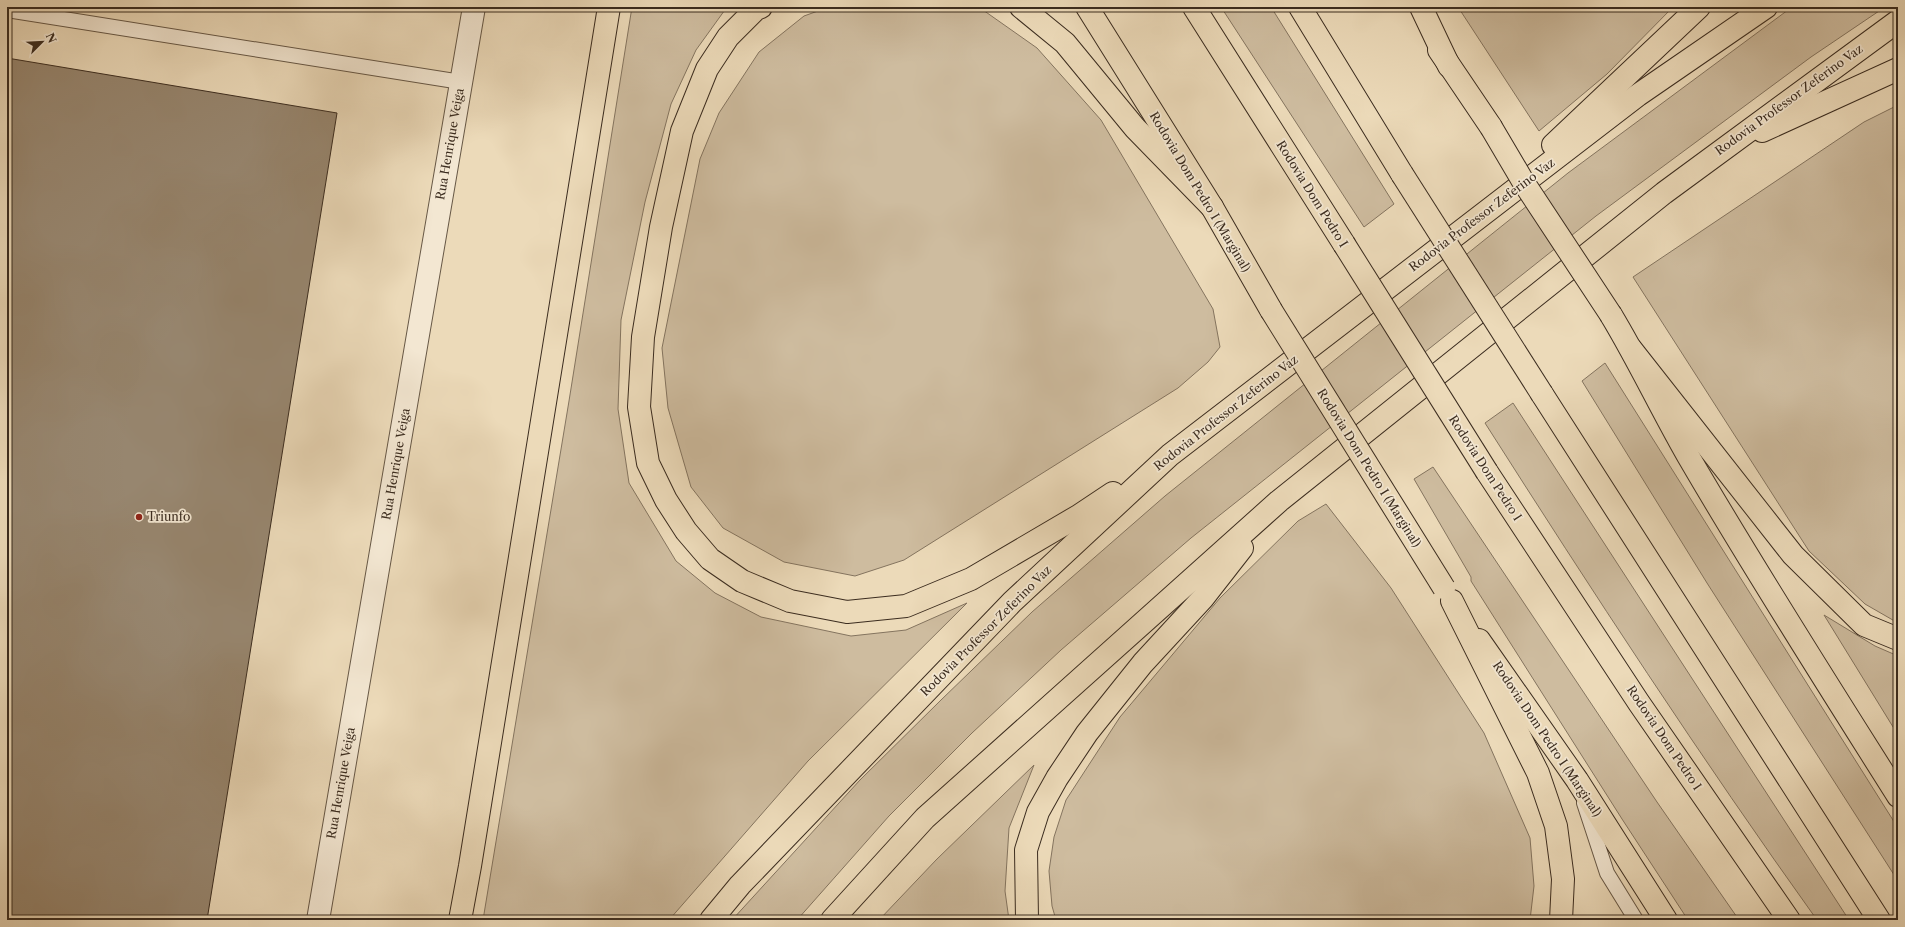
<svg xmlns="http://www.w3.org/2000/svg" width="1905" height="927" font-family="'Libre Caslon Text',serif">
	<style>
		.green { fill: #cebc9f; stroke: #84745f }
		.building { fill: #97866f; stroke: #3b2c1f }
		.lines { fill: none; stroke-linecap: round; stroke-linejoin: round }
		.service-casing { stroke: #675846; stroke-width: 16 }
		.minor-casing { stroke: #675846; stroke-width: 24 }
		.trunk-casing { stroke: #3b2c1f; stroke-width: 24 }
		.motorway-casing { stroke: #3b2c1f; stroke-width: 24 }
		.service { stroke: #f3e7d2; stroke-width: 14 }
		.minor { stroke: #f3e7d2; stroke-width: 22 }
		.trunk { stroke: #ecdab9; stroke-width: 22 }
		.motorway { stroke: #ecdab9; stroke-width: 22 }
		.trunk-bridge-casing { stroke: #3b2c1f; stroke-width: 24; stroke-linecap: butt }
		.motorway-bridge-casing { stroke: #3b2c1f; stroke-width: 24; stroke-linecap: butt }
		.trunk-bridge { stroke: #ecdab9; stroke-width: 22 }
		.motorway-bridge { stroke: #ecdab9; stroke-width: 22 }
		.poi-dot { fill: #8f2418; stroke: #f3e7d2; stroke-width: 1.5 }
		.labels { text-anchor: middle; stroke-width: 3.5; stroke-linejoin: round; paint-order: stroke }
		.street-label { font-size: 12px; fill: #3b2c1f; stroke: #f3e7d2 }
		.poi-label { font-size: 12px; fill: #3b2c1f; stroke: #f3e7d2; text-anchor: start }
	</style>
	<rect width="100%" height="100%" fill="#ecdab9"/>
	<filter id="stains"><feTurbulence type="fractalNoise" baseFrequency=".005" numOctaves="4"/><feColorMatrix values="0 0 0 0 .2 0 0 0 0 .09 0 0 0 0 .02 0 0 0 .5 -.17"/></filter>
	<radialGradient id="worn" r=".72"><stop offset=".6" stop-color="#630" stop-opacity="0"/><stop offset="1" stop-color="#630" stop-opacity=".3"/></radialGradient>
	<g class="green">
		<path d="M632,7H727L696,50L671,104L645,202L621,320L618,409L629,483L676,561L715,593L761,617L851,636L906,630L967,603L808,761L669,920H483L569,401Z"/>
		<path d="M829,7H974L983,10L1037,48L1101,120L1213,309L1220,347L1208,362L1178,388L904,560L855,576L784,562L723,528L691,487L668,408L662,348L700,159L719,113L759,52L804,16Z"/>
		<path d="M1221,7H1271L1394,204L1364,227Z"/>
		<path d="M1458,7H1673L1607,74L1539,131Z"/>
		<path d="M1792,7H1885L1811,57L1596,216L1191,538L1061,650L972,733L889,816L797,920H732L860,780L941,700L1032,612L1165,496L1568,173Z"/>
		<path d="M1898,105V623L1865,604L1809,551L1633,277L1864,122Z"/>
		<path d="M1605,363L1898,828V881L1707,583L1582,381Z"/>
		<path d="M1513,403L1849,920H1817C1701,758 1592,591 1485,423Z"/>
		<path d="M1433,467L1657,802L1739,920H1688L1622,819L1471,581V577L1414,479Z"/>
		<path d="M1326,504L1391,588L1484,733L1530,838L1534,886L1530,920H1056L1052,906L1049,871L1054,837L1066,800L1120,717L1220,598L1298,521Z"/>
		<path d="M1824,615L1875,646L1898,656V735Z"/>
		<path d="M1034,765L1009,828L1005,891L1009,920H879L937,859Z"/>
	</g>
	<path class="building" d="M7,58L337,113L207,920H7Z"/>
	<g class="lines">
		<defs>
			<g id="service">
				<path d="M7,10L461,82"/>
				<path d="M1584,803L1607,873L1636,920"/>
			</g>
			<path id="minor" d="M318,920L474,7"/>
			<g id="trunk">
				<path d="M1087,7L1212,207L1271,310"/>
				<path d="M1439,50L1491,127"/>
				<path d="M1611,315C1640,363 1663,413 1691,461C1757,574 1828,685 1898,796"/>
				<path d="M1479,640L1577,780L1666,920"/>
			</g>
			<g id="motorway">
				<path d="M761,7L756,9L728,37L707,69L682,131L661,227L643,337L639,407L648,463L666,500L686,531L710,559L742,581L790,601L847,612L906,606L971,579L1080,515L1113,493"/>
				<path d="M1021,7L1065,43L1135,128L1212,207"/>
				<path d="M1194,7L1344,244"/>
				<path d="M1300,7L1402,174"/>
				<path d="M1421,7L1449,66"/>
				<path d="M1762,131L1898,69"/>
				<path d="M1553,145L1699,7"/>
				<path d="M1631,349L1793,555L1864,625L1898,639"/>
				<path d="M1542,394L1879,920"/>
				<path d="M1487,472L1639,703L1789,920"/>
				<path d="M1452,601L1538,773L1556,826L1563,879L1561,920"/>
				<path d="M460,920L470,866L609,7"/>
				<path d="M711,920L740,885L1012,602L1170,455L1638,95L1766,7"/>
				<path d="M832,920L925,818L1279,501L1664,193L1898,21"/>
				<path d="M1027,920L1026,850L1038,812L1057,778L1087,733L1143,663L1203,598L1242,548"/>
			</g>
		</defs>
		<use href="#service" class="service-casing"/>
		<use href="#minor" class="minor-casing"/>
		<use href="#trunk" class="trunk-casing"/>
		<use href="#motorway" class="motorway-casing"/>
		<use href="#service" class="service"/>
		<use href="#minor" class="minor"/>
		<use href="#trunk" class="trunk"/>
		<use href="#motorway" class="motorway"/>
		<defs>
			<g id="trunk-bridge">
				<path d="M1491,127L1524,183L1611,315"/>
				<path d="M1271,310L1444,588"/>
			</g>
			<g id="motorway-bridge">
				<path d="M1402,174L1542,394"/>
				<path d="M1344,244L1487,472"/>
			</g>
		</defs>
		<use href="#trunk-bridge" class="trunk-bridge-casing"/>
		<use href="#motorway-bridge" class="motorway-bridge-casing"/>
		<use href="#trunk-bridge" class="trunk-bridge"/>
		<use href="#motorway-bridge" class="motorway-bridge"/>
	</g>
	<circle class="poi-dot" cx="139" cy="517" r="4"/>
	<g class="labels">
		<g class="street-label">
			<text transform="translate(1789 100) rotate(-36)" y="4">Rodovia Professor Zeferino Vaz</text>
			<text transform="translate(450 144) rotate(-80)" y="4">Rua Henrique Veiga</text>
			<text transform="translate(1200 192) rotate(59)" y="4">Rodovia Dom Pedro I (Marginal)</text>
			<text transform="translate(1312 194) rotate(58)" y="4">Rodovia Dom Pedro I</text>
			<text transform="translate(1482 215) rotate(-37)" y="4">Rodovia Professor Zeferino Vaz</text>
			<text transform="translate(1226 413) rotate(-38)" y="4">Rodovia Professor Zeferino Vaz</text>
			<text transform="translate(396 464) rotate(-80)" y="4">Rua Henrique Veiga</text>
			<text transform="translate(1369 468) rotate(58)" y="4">Rodovia Dom Pedro I (Marginal)</text>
			<text transform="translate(1485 468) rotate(57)" y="4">Rodovia Dom Pedro I</text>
			<text transform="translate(986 631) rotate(-45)" y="4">Rodovia Professor Zeferino Vaz</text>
			<text transform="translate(1664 738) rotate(56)" y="4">Rodovia Dom Pedro I</text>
			<text transform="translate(1547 739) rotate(56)" y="4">Rodovia Dom Pedro I (Marginal)</text>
			<text transform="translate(341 783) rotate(-80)" y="4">Rua Henrique Veiga</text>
		</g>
		<g class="poi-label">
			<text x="147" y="521">Triunfo</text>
		</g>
	</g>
	<rect width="1905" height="927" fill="none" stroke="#ecdab9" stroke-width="24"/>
	<rect x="8" y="8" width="1889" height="911" fill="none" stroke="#3b2c1f" stroke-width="2"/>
	<rect x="12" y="12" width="1881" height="903" fill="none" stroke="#3b2c1f"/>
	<g transform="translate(42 42) rotate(66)" stroke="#f3e7d2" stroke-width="3" paint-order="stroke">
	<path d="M0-3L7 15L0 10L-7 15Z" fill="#3b2c1f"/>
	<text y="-6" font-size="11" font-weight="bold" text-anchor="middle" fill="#3b2c1f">N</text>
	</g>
	<rect width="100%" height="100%" filter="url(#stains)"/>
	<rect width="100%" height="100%" fill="url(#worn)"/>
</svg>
